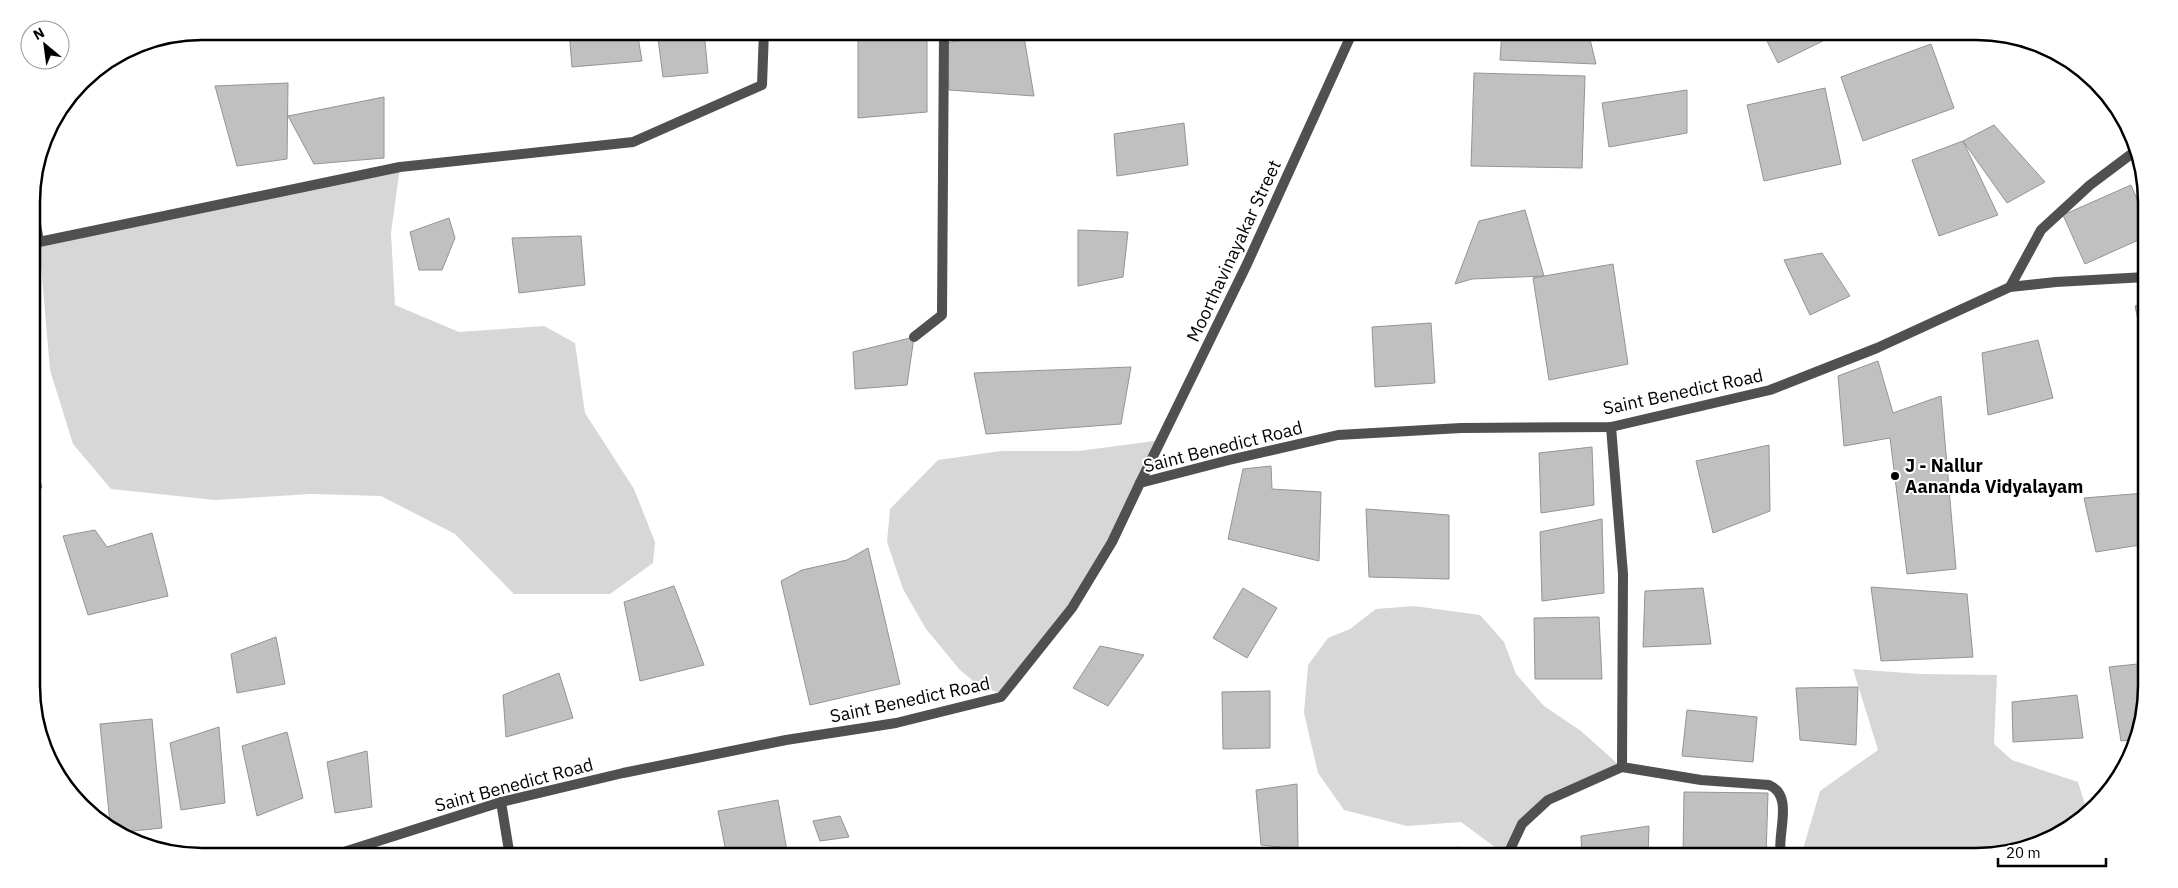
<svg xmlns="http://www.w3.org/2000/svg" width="2178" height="888" font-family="'IBM Plex Sans',sans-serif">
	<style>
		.grass { fill: #d7d7d7 }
		.building { fill: #c0c0c0; stroke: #949494 }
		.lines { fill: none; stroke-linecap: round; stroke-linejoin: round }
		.street { stroke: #505050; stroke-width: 10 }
		.poi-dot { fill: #000; stroke: #fff; stroke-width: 2 }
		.labels { text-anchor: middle; stroke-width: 4; stroke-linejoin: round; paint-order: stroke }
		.street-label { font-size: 18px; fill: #000; stroke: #fff }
		.poi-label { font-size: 18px; font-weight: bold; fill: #000; stroke: #fff; text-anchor: start }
		.rim { fill: none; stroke: #000; stroke-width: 2.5 }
	</style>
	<rect width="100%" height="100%" fill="#fff"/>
	<g class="grass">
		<path d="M400,167L391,233L395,305L459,332L544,326L575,343L585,413L634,489L655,542L653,563L610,594H514L455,534L381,496L310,494L215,500L111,489L73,444L50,370L39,242Z"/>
		<path d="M1161,440L1072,608L1004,695L978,685L960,670L926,629L903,589L887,542L890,509L938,460L1001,451H1079Z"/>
		<path d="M1414,606L1480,615L1504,642L1516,674L1544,706L1581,731L1619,765L1548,800L1522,824L1507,856L1461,822L1407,826L1344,810L1318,773L1304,713L1308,665L1328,638L1350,629L1376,609Z"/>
		<path d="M1853,669L1920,674L1997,675L1994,744L2012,760L2078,782L2088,814L2080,822L2031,848L1987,856H1801L1820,791L1878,750Z"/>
	</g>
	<g class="building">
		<path d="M569,31H637L642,61L572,67Z"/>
		<path d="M657,31H704L708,73L663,77Z"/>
		<path d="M858,31H927V112L858,118Z"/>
		<path d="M1014,31H1023L1034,96L949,90L946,43Z"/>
		<path d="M1502,31H1588L1596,64L1500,60Z"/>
		<path d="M1762,31H1828L1829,38L1778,63Z"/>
		<path d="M1931,44L1954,108L1863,141L1841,77Z"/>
		<path d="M1474,73L1585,76L1582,168L1471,166Z"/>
		<path d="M288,83L287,159L237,166L215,86Z"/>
		<path d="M1825,88L1841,164L1764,181L1747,105Z"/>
		<path d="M1687,90V133L1609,147L1602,103Z"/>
		<path d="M384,97V158L314,164L288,116Z"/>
		<path d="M1184,123L1188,165L1117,176L1114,134Z"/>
		<path d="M1994,125L2045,182L2007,203L1963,141Z"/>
		<path d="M1963,141L1998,215L1939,236L1912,160Z"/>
		<path d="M2131,185L2145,218V237L2085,264L2063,215Z"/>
		<path d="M1525,210L1544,276L1472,279L1455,284L1479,221Z"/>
		<path d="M449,218L455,238L442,270H419L410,232Z"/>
		<path d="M1078,230L1128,232L1123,277L1078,286Z"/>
		<path d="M581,236L585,285L519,293L512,238Z"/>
		<path d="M1822,253L1850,296L1810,315L1784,260Z"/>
		<path d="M1613,264L1628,364L1549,380L1533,278Z"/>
		<path d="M2146,304V357L2135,306Z"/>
		<path d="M1431,323L1435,383L1375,387L1372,327Z"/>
		<path d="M914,337L907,385L855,389L853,352Z"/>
		<path d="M2038,340L2053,398L1988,415L1982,353Z"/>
		<path d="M1878,361L1893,413L1941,396L1956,569L1907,574L1890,438L1844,446L1838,376Z"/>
		<path d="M1131,367L1121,424L986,434L974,373Z"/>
		<path d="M1769,445L1770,511L1713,533L1696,461Z"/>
		<path d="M1592,447L1594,505L1541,513L1539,453Z"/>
		<path d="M33,451L42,488L33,487Z"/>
		<path d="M1271,466L1272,489L1321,492L1319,561L1228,539L1243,469Z"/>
		<path d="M2145,493L2146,544L2096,552L2084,498Z"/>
		<path d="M1366,509L1449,515V579L1369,577Z"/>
		<path d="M1602,519L1604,593L1542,601L1540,532Z"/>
		<path d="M95,530L107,547L152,533L168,596L88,615L63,536Z"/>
		<path d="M868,548L900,684L810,705L781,581L802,570L847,560Z"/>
		<path d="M674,586L704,665L640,681L624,602Z"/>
		<path d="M1871,587L1967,594L1973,657L1881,661Z"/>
		<path d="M1243,588L1277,608L1247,658L1213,638Z"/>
		<path d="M1703,588L1711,644L1643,647L1645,591Z"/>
		<path d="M1599,617L1602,679H1535L1534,618Z"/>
		<path d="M276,637L285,684L237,693L231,654Z"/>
		<path d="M1100,646L1144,655L1108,706L1073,688Z"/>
		<path d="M2147,663V686L2138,739L2121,741L2109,667Z"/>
		<path d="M559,673L573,718L506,737L503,695Z"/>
		<path d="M1858,687L1856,745L1800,740L1796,688Z"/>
		<path d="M1270,691V748L1223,749L1222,692Z"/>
		<path d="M2077,695L2083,738L2013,742L2012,702Z"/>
		<path d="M1687,710L1757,717L1753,762L1682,756Z"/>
		<path d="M152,719L162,828L124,832L110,823L100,724Z"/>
		<path d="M219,727L225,803L181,810L170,743Z"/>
		<path d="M287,732L303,798L257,816L242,746Z"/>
		<path d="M367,751L372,807L335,813L327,762Z"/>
		<path d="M1297,784L1298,849L1261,845L1256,790Z"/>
		<path d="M1684,792L1768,793L1766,856H1683Z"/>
		<path d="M778,800L788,857H727L718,811Z"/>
		<path d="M840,816L849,837L820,841L813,821Z"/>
		<path d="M1649,826L1648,856H1582L1581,836Z"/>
		<path d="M1459,847L1461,857H1408V854Z"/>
	</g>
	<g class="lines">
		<g class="street">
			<path d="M32,200L39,242L400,167L633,142L762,85L764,31"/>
			<path d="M2010,287L2041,230L2090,185L2134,152"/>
			<path d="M914,337L942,315L944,31"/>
			<path d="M1140,483L1247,264L1353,31"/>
			<path d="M1622,767L1701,780L1769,785C1795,796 1776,835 1781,856"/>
			<path d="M501,802L510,857"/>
			<path d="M1507,856L1522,824L1548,800L1622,767L1623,574L1611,427"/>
			<path d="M328,857L501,802L623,773L786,740L896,723L1001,697L1072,608L1112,542L1140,483L1229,460L1338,435L1461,428L1611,427L1770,390L1877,348L2010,287L2056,282L2146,277"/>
		</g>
	</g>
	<circle class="poi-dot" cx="1895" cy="476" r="5"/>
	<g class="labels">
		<g class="street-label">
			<text transform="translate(1234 251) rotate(-65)" y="6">Moorthavinayakar Street</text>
			<text transform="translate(1683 392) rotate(-12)" y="6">Saint Benedict Road</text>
			<text transform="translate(1223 447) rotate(-14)" y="6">Saint Benedict Road</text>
			<text transform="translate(910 700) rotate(-12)" y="6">Saint Benedict Road</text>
			<text transform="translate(514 785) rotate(-15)" y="6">Saint Benedict Road</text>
		</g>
		<g class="poi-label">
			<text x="1905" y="472">J - Nallur<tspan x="1905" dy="21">Aananda Vidyalayam</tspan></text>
		</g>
	</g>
	<path d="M0 0H2178V888H0ZM202 40H1976A162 162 0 0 1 2138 202V686A162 162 0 0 1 1976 848H202A162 162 0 0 1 40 686V202A162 162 0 0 1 202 40Z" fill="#fff" fill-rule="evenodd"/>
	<path class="rim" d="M202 40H1976A162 162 0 0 1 2138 202V686A162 162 0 0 1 1976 848H202A162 162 0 0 1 40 686V202A162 162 0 0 1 202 40Z"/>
	<g transform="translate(45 45) rotate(331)"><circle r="24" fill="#ffffff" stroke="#999999"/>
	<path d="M0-4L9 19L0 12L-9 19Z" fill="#000000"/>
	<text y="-8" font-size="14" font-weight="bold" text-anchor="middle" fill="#000000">N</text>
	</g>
	<path d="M1998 858v8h108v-8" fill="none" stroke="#000000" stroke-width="2.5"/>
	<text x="2006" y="858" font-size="15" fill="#000000" stroke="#ffffff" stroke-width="4" paint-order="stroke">20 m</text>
</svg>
